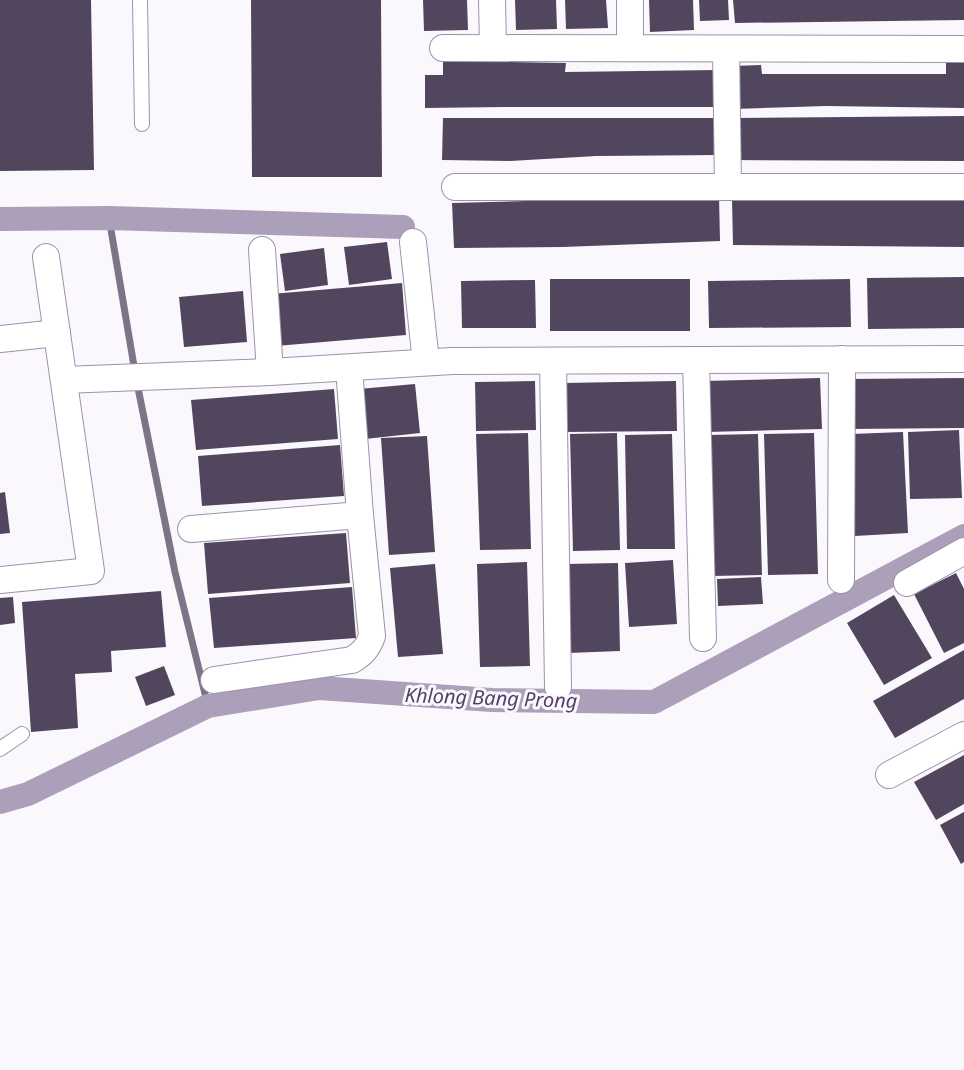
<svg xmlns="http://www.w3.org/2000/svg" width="964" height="1070" font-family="'Noto Sans',sans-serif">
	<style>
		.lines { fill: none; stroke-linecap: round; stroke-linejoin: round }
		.stream { stroke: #7e748a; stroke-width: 7 }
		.canal { stroke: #ab9fba; stroke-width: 24 }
		.building { fill: #51465d }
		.lane-casing { stroke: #9d92aa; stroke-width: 16 }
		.street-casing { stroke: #9d92aa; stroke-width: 28 }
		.lane { stroke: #fff; stroke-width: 14 }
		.street { stroke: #fff; stroke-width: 26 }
		.labels { text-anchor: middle; stroke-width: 6; stroke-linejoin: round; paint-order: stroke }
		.water-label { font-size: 20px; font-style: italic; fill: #523e67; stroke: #faf8fd }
	</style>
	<rect width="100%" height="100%" fill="#faf8fd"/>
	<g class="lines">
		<g class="stream">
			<path d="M109,218L135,372"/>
			<path d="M137,383L175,572L208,706"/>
		</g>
		<g class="canal">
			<path d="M0,219L109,218L403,227"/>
			<path d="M0,802L28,794L208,706L319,688L492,700L654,702L964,536"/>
		</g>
	</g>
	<g class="building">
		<path d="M0,0H91L94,170L0,171Z"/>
		<path d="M251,0H381L382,177H252Z"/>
		<path d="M423,0H467L468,30L424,31Z"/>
		<path d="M515,0H556L557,29L516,30Z"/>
		<path d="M565,0H606L608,28L566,29Z"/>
		<path d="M649,0H693L694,30L650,32Z"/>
		<path d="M699,0H728L729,20L700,21Z"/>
		<path d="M733,0H964V20L735,23Z"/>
		<path d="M443,61L566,63L565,72L718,70L720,107H504L425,108V75H443Z"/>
		<path d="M946,62L964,63V108L826,106L734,109L732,66L761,65L762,74H946Z"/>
		<path d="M964,116V161L733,160L732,118Z"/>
		<path d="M443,118H718L720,155L596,156L510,161L442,160Z"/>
		<path d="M719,196L720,241L563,247L454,248L452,203Z"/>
		<path d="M732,200L964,201V247L733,245Z"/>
		<path d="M387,242L392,279L349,285L344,247Z"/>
		<path d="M324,248L328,285L285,291L280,254Z"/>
		<path d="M964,277V328L868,329L867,278Z"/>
		<rect x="550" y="279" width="140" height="52"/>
		<path d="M850,279L851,327L709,328L708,281Z"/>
		<path d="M535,280L536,328H462L461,281Z"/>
		<path d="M402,283L406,335L276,346L271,294Z"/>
		<path d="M243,291L247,342L184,347L179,297Z"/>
		<path d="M820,378L822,429L706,432L704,381Z"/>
		<path d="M964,378V428L848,429L847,379Z"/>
		<path d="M535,381L536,430L476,431L475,382Z"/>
		<path d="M676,381L677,431L565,432L564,383Z"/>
		<path d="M415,384L420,433L365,439L359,389Z"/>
		<path d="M334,389L338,439L196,450L191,400Z"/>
		<path d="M959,430L962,498L910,499L908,432Z"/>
		<path d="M903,432L908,533L855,536L851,434Z"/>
		<path d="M528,433L531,549L480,550L476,434Z"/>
		<path d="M617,433L620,550L573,551L570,434Z"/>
		<path d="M814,433L818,574L768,575L764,434Z"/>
		<path d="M672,434L675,549H627L625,435Z"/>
		<path d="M758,434L762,575L712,576L708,435Z"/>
		<path d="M427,436L435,552L389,555L381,438Z"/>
		<path d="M340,445L344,496L202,506L198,456Z"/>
		<path d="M5,492L10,533L0,534V493Z"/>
		<path d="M346,533L350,583L208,594L204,543Z"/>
		<path d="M673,560L677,624L629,627L625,563Z"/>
		<path d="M527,562L530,666L480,667L477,564Z"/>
		<path d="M618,563L620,651L568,653L566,564Z"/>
		<path d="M435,564L443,654L398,657L390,568Z"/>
		<path d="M956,573L964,589V643L944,653L914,594Z"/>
		<path d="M761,577L763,604L718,606L717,579Z"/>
		<path d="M352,587L356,638L214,648L209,598Z"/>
		<path d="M161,591L166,647L111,651L112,672L75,674L78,728L31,732L22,602Z"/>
		<path d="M894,595L932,658L884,685L847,623Z"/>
		<path d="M13,597L15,623L0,625V598Z"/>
		<path d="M964,650V699L895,738L873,701Z"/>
		<path d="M164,666L175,695L146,706L135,677Z"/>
		<path d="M964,755V804L936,820L914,782Z"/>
		<path d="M964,812V862L961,864L940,825Z"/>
	</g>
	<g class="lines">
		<defs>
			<g id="lane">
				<path d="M140,0L142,124"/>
				<path d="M0,749L22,734"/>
			</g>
			<g id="street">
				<path d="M492,0L493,48"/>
				<path d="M630,0V48"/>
				<path d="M443,48L964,49"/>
				<path d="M726,49L728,187"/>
				<path d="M455,187H964"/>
				<path d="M413,242L426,362"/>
				<path d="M262,250L270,372"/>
				<path d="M0,339L57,333"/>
				<path d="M696,360L703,638"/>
				<path d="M553,361L558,687"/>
				<path d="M64,380L270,372L452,361L964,359"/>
				<path d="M191,529L360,515"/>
				<path d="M0,580L91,571L46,257"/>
				<path d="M841,580L842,359"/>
				<path d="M907,583L964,551"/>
				<path d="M214,680L352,660C362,654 368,648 372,636L360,515L349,368"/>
				<path d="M889,775L964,735"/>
			</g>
		</defs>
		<use href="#lane" class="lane-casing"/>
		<use href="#street" class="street-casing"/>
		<use href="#lane" class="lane"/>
		<use href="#street" class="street"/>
	</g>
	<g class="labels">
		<g class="water-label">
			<text transform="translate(491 698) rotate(2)" y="7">Khlong Bang Prong</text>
		</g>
	</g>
</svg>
